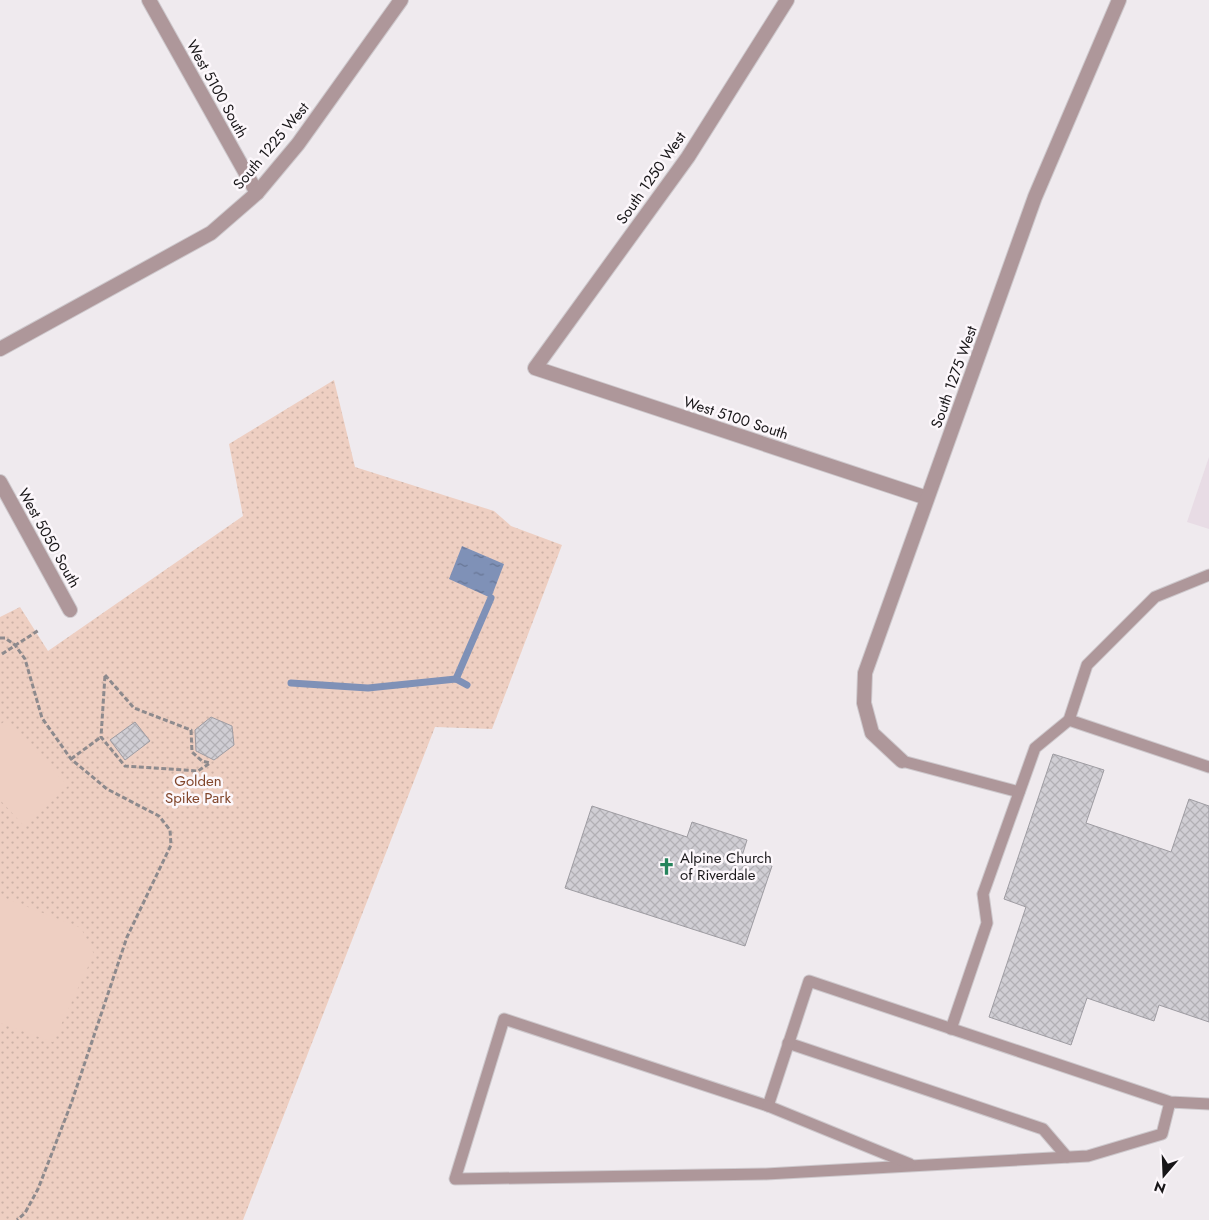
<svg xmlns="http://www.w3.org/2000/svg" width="1209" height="1220" font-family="Jost,sans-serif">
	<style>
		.built { fill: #e8dce5 }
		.green { fill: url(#green-dots) }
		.pitch { fill: #eecfc2 }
		.water { fill: url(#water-ripples) }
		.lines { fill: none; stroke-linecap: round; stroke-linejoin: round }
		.stream { stroke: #7f91b7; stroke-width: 7 }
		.building { fill: url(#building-cross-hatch); stroke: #9e9ca2 }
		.service-casing { stroke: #cdc8cc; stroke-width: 13 }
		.minor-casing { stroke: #cdc8cc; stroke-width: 16 }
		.path { stroke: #8d8a8d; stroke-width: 3; stroke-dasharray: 5 2.5; stroke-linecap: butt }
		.service { stroke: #ae979a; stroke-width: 11 }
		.minor { stroke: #ae979a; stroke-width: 14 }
		.labels { text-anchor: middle; stroke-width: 5; stroke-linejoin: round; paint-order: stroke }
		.street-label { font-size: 15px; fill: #181618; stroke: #fcf7fb }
		.park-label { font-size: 15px; fill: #81462b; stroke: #fcf7fb }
		.poi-label { font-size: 15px; fill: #181618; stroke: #fcf7fb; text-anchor: start }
	</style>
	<defs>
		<pattern id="green-dots" width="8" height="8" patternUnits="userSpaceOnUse" patternTransform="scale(1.25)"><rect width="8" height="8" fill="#eecfc2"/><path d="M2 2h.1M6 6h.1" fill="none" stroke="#cbb1a6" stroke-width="1.8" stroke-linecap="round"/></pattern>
		<pattern id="water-ripples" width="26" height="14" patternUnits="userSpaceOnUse" patternTransform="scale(1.25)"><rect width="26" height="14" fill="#7f91b7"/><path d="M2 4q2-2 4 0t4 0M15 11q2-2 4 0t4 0" fill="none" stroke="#677594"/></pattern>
		<pattern id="building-cross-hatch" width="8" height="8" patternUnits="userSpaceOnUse" patternTransform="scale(1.25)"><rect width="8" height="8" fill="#d0ced4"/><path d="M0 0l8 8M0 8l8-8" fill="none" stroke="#b2b0b5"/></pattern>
	</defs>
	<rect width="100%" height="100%" fill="#efeaee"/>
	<path class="built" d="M1209,457V529L1187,522Z"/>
	<path class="green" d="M334,380L355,467L494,511L511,526L562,545L492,729L435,727L243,1220H0V617L20,607L48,651L243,516L229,444Z"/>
	<g class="pitch">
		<path d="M6,720L68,786L25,827L0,800V725Z"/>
		<path d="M0,896L81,928L94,954L53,1042L0,1023Z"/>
	</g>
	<path class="water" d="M462,546L504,564L491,598L449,579Z"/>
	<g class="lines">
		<g class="stream">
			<path d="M456,679L491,598"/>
			<path d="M291,683L368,688L456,679L467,685"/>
		</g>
	</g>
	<g class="building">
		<path d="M211,717L232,726L234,745L214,760L196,751L195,730Z"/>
		<path d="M135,722L150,741L125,760L110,740Z"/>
		<path d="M1053,754L1104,770L1086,823L1171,852L1189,799L1209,806V1022L1159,1005L1154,1021L1087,998L1071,1045L989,1017L1026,907L1004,899Z"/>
		<path d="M592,806L687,837L692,822L747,840L742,856L772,866L745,946L565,888Z"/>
	</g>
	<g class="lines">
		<defs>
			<g id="service">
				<path d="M1069,720L1209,767"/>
				<path d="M902,761L1019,792"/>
				<path d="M951,1029L987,923L983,894L1035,748L1069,720L1087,665L1155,597L1209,575"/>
				<path d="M788,1043L1043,1129L1067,1157"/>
				<path d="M1170,1102L1162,1134L1088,1156L766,1174L455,1179L504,1019L768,1106L809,981L1170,1102L1209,1104"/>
				<path d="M768,1106L910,1164"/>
			</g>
			<g id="minor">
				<path d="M149,0L257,193"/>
				<path d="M787,0L688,157L535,368L927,498"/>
				<path d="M0,349L211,233L257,193L298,144L401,0"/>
				<path d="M0,482L70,610"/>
				<path d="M902,761L872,733L864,703L865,673L1035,197L1119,0"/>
			</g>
		</defs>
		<use href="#service" class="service-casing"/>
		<use href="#minor" class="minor-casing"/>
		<g class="path">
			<path d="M0,638H5L15,645L25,659L42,718L71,759L107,789L159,816L170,830L171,845L127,937L71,1104L38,1189L25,1213L17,1220"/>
			<path d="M2,654L39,630"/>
			<path d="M105,675L134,708L191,730L192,752L202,761L210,763L198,771L125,766L101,737Z"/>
			<path d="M71,759L101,737"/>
		</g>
		<use href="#service" class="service"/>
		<use href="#minor" class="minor"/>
	</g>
	<defs>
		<symbol id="church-bare" viewBox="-9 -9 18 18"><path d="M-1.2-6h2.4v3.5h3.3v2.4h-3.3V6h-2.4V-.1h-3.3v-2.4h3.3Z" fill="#25845c" stroke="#fcf7fb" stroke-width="2.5" paint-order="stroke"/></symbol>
	</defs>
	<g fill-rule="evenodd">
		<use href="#church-bare" x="654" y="854" width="25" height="25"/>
	</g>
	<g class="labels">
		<g class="street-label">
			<text transform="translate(217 89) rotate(61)" y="5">West 5100 South</text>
			<text transform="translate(271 146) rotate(-50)" y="5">South 1225 West</text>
			<text transform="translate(651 178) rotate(-55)" y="5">South 1250 West</text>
			<text transform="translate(954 377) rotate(-70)" y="5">South 1275 West</text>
			<text transform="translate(736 418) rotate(18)" y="5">West 5100 South</text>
			<text transform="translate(49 538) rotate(61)" y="5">West 5050 South</text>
		</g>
		<g class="park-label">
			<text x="198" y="786">Golden<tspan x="198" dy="17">Spike Park</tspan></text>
		</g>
		<g class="poi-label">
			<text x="680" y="863">Alpine Church<tspan x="680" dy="17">of Riverdale</tspan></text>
		</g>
	</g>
	<g transform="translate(1164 1175) rotate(199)" stroke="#fcf7fb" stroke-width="4" paint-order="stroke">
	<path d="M0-4L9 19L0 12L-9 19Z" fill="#181618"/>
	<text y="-8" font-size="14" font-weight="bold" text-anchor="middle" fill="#181618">N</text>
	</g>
</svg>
